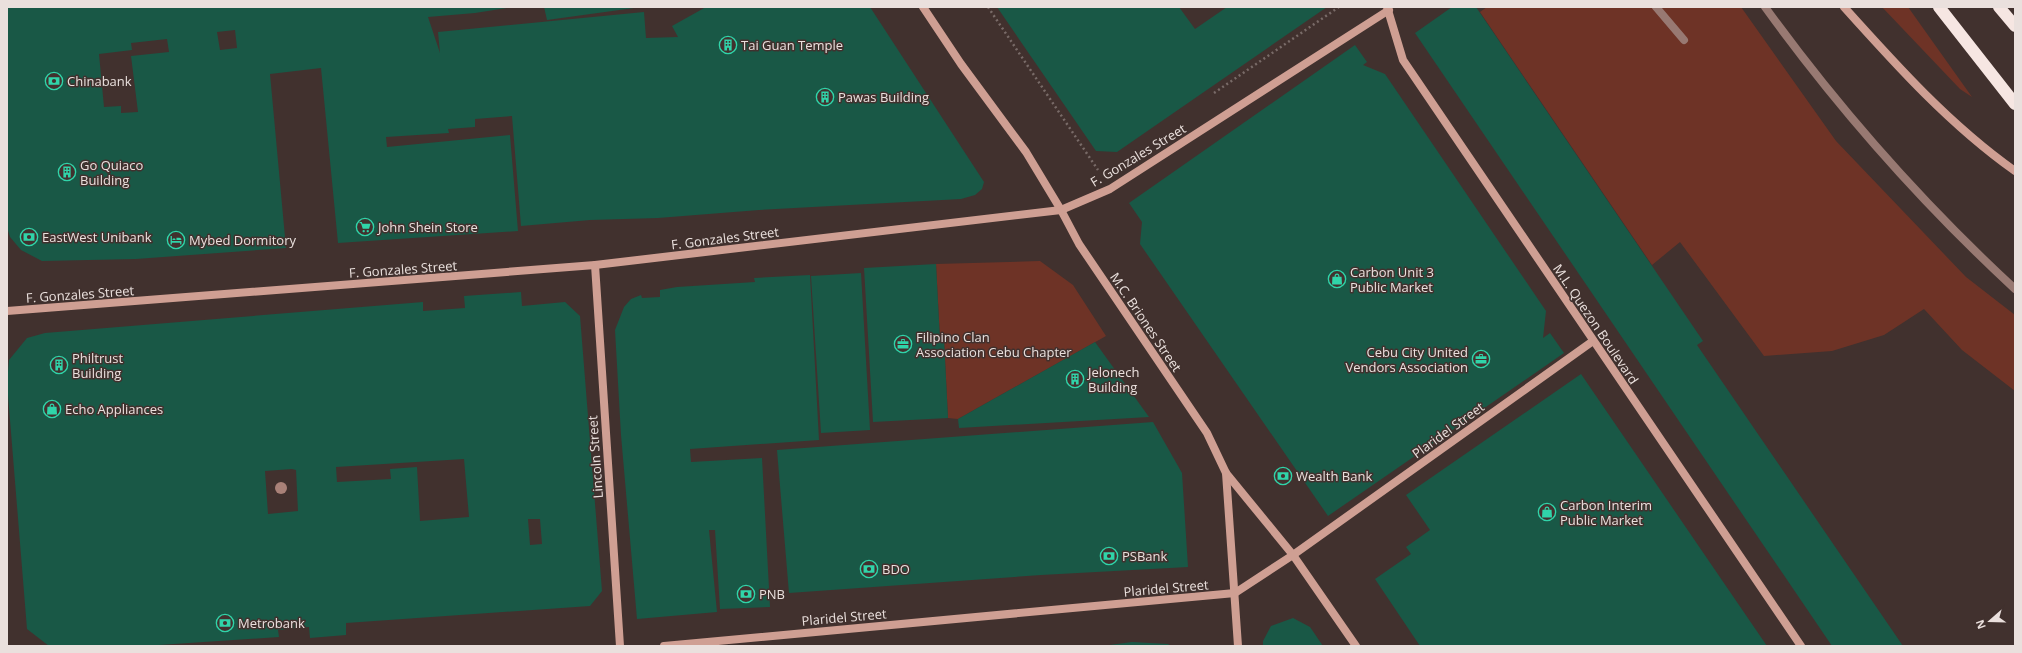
<svg xmlns="http://www.w3.org/2000/svg" width="2022" height="653" font-family="'Open Sans',sans-serif">
	<style>
		.green { fill: #6e3326 }
		.building { fill: #195846; fill-rule: evenodd }
		.lines { fill: none; stroke-linecap: round; stroke-linejoin: round }
		.path { stroke: #796b68; stroke-width: 2.5; stroke-dasharray: 2 3; stroke-linecap: butt }
		.lane { stroke: #987972; stroke-width: 8 }
		.secondary { stroke: #cf9f93; stroke-width: 8 }
		.highway { stroke: #f6e6e2; stroke-width: 12 }
		.tree { fill: #a98178 }
		.labels { text-anchor: middle; stroke-width: 3; stroke-linejoin: round; paint-order: stroke }
		.poi-label { font-size: 13px; fill: #eae0dd; stroke: #41312e; text-anchor: start }
		.street-label { font-size: 13px; fill: #eae0dd; stroke: #41312e }
	</style>
	<rect width="100%" height="100%" fill="#41312e"/>
	<g class="green">
		<path d="M1487,7H1741L1836,141L1966,277L2015,315V391L1962,350L1924,309L1884,335L1832,351L1764,356L1680,242L1652,265L1480,12Z"/>
		<path d="M1882,7H1908L1972,97L1960,89Z"/>
		<path d="M1040,261L1073,285L1106,336L958,419L948,418L944,340H940L936,264Z"/>
	</g>
	<g class="building">
		<path d="M7,7H513L475,13L428,17L440,53L438,32L644,12L646,38L678,37L672,26L706,7H870L984,182L982,189L975,195L961,199L759,210L658,218L590,220L521,226L512,116L475,119V127L448,129L449,133L386,137L387,147L510,135L518,231L338,243L321,68L270,74L286,248L136,259L42,261L21,250L10,237L7,227ZM235,30L237,48L220,50L217,32ZM167,39L169,52L131,56L138,112L121,113V106L104,107L99,54L132,50L131,43Z"/>
		<path d="M544,7H634V8L547,20Z"/>
		<path d="M997,7H1179L1195,29L1227,7H1327L1117,152L1096,151Z"/>
		<path d="M1452,7H1476L1703,341L1697,345L1903,646H1832L1415,33Z"/>
		<path d="M1355,45L1367,62L1363,65L1385,74L1546,311L1543,338L1550,333L1564,353L1328,516L1140,244L1142,222L1129,203Z"/>
		<path d="M936,264L940,340L944,339L948,418L873,422L864,268Z"/>
		<path d="M861,273L870,430L821,433L811,276Z"/>
		<path d="M810,275L819,440L690,449L691,462L762,458L770,607L720,609L715,530H709L717,612L637,619L621,435L615,330L624,307L631,299L641,295L642,298L660,297V290L677,287L755,282L754,278Z"/>
		<path d="M521,292L522,306L565,302L580,316L602,591L590,606L346,623V635L310,638L309,627L278,630L279,637L144,646H49L27,629L7,383L9,360L27,338L45,333L423,302V311L465,308L464,296ZM464,459L469,517L420,521L417,467L390,469L391,479L337,482L336,467ZM292,469L296,470L298,511L268,514L265,471ZM528,519H540L542,544L530,545Z"/>
		<path d="M1095,342L1149,417L959,428L958,419Z"/>
		<path d="M1581,374L1767,646H1420L1375,579L1411,554L1406,547L1430,530L1406,495Z"/>
		<path d="M1153,422L1182,473L1188,567L1041,575L789,593L777,450Z"/>
		<path d="M1293,618L1310,627L1323,646H1263V641L1271,626Z"/>
		<path d="M1132,642L1168,644L1171,646H1102Z"/>
	</g>
	<g class="lines">
		<g class="path">
			<path d="M988,7L1098,170"/>
			<path d="M1214,93L1339,7"/>
		</g>
		<g class="lane">
			<path d="M1656,7L1684,40"/>
			<path d="M1765,7C1839,109 1922,203 2015,289"/>
		</g>
		<g class="secondary">
			<path d="M923,7L961,64L1026,152L1061,210L1079,244L1207,433L1226,473L1293,555L1356,646"/>
			<path d="M1387,7L1403,60L1801,646"/>
			<path d="M1844,7C1897,66 1950,125 2015,171"/>
			<path d="M595,265L620,646"/>
			<path d="M7,311L595,265L1061,210L1110,189L1389,10"/>
			<path d="M1226,473L1238,646"/>
			<path d="M664,646L1235,593L1293,555L1593,341"/>
		</g>
		<g class="highway">
			<path d="M1939,7L2015,104"/>
			<path d="M1999,7L2015,26"/>
		</g>
	</g>
	<circle class="tree" cx="281" cy="488" r="6"/>
	<defs>
		<symbol id="building-ring" viewBox="-11 -11 22 22"><circle r="9.5" fill="#41312e" stroke="#30d4a9" stroke-width="1.5"/><path d="M-4-6H4V6H1V3H-1V6H-4ZM-2.5-4.3h1.7v1.8h-1.7ZM.8-4.3h1.7v1.8H.8ZM-2.5-1h1.7V.8h-1.7ZM.8-1h1.7V.8H.8Z" fill="#30d4a9"/></symbol>
		<symbol id="bank-ring" viewBox="-11 -11 22 22"><circle r="9.5" fill="#41312e" stroke="#30d4a9" stroke-width="1.5"/><path d="M-6-4H6V4H-6ZM0-2.3a2.3 2.3 0 1 0 0 4.6a2.3 2.3 0 1 0 0-4.6Z" fill="#30d4a9"/></symbol>
		<symbol id="supermarket-ring" viewBox="-11 -11 22 22"><circle r="9.5" fill="#41312e" stroke="#30d4a9" stroke-width="1.5"/><path d="M-6-5.5h2.5l.6 2H6L4.5 2H-2.5L-4.4-4H-6ZM-1.5 3.2a1.3 1.3 0 1 0 .1 0ZM3 3.2a1.3 1.3 0 1 0 .1 0Z" fill="#30d4a9"/></symbol>
		<symbol id="hotel-ring" viewBox="-11 -11 22 22"><circle r="9.5" fill="#41312e" stroke="#30d4a9" stroke-width="1.5"/><path d="M-6-4.5h1.5V1H6V5H4.5V3h-9V5H-6ZM-4 0a1.8 1.8 0 1 1 3.6 0ZM.5 0V-2.5h3Q6-2.5 6 0Z" fill="#30d4a9"/></symbol>
		<symbol id="shop-ring" viewBox="-11 -11 22 22"><circle r="9.5" fill="#41312e" stroke="#30d4a9" stroke-width="1.5"/><path d="M-5-2.5h2.3a2.7 3.5 0 0 1 5.4 0H5L5.5 6h-11ZM-1.5-2.5h3a1.5 2.3 0 0 0-3 0Z" fill="#30d4a9"/></symbol>
		<symbol id="office-ring" viewBox="-11 -11 22 22"><circle r="9.5" fill="#41312e" stroke="#30d4a9" stroke-width="1.5"/><path d="M-6-3h4V-5.5h4V-3h4V5H-6ZM-1-4.5V-3h2v-1.5ZM-6 0V1H6V0Z" fill="#30d4a9"/></symbol>
	</defs>
	<g fill-rule="evenodd">
		<use href="#building-ring" x="718" y="35" width="20" height="20"/>
		<use href="#bank-ring" x="44" y="71" width="20" height="20"/>
		<use href="#building-ring" x="815" y="87" width="20" height="20"/>
		<use href="#building-ring" x="57" y="162" width="20" height="20"/>
		<use href="#supermarket-ring" x="355" y="217" width="20" height="20"/>
		<use href="#bank-ring" x="19" y="227" width="20" height="20"/>
		<use href="#hotel-ring" x="166" y="230" width="20" height="20"/>
		<use href="#shop-ring" x="1327" y="269" width="20" height="20"/>
		<use href="#office-ring" x="893" y="334" width="20" height="20"/>
		<use href="#office-ring" x="1471" y="349" width="20" height="20"/>
		<use href="#building-ring" x="49" y="355" width="20" height="20"/>
		<use href="#building-ring" x="1065" y="369" width="20" height="20"/>
		<use href="#shop-ring" x="42" y="399" width="20" height="20"/>
		<use href="#bank-ring" x="1273" y="466" width="20" height="20"/>
		<use href="#shop-ring" x="1537" y="502" width="20" height="20"/>
		<use href="#bank-ring" x="1099" y="546" width="20" height="20"/>
		<use href="#bank-ring" x="859" y="559" width="20" height="20"/>
		<use href="#bank-ring" x="736" y="584" width="20" height="20"/>
		<use href="#bank-ring" x="215" y="613" width="20" height="20"/>
	</g>
	<g class="labels">
		<g class="poi-label">
			<text x="741" y="50">Tai Guan Temple</text>
			<text x="67" y="86">Chinabank</text>
			<text x="838" y="102">Pawas Building</text>
			<text x="80" y="170">Go Quiaco<tspan x="80" dy="15">Building</tspan></text>
			<text x="378" y="232">John Shein Store</text>
			<text x="42" y="242">EastWest Unibank</text>
			<text x="189" y="245">Mybed Dormitory</text>
			<text x="1350" y="277">Carbon Unit 3<tspan x="1350" dy="15">Public Market</tspan></text>
			<text x="916" y="342">Filipino Clan<tspan x="916" dy="15">Association Cebu Chapter</tspan></text>
			<text x="1468" y="357" text-anchor="end">Cebu City United<tspan x="1468" dy="15">Vendors Association</tspan></text>
			<text x="72" y="363">Philtrust<tspan x="72" dy="15">Building</tspan></text>
			<text x="1088" y="377">Jelonech<tspan x="1088" dy="15">Building</tspan></text>
			<text x="65" y="414">Echo Appliances</text>
			<text x="1296" y="481">Wealth Bank</text>
			<text x="1560" y="510">Carbon Interim<tspan x="1560" dy="15">Public Market</tspan></text>
			<text x="1122" y="561">PSBank</text>
			<text x="882" y="574">BDO</text>
			<text x="759" y="599">PNB</text>
			<text x="238" y="628">Metrobank</text>
		</g>
		<g class="street-label">
			<text transform="translate(1138 155) rotate(-31)" y="5">F. Gonzales Street</text>
			<text transform="translate(725 238) rotate(-7)" y="5">F. Gonzales Street</text>
			<text transform="translate(403 269) rotate(-4)" y="5">F. Gonzales Street</text>
			<text transform="translate(80 294) rotate(-4)" y="5">F. Gonzales Street</text>
			<text transform="translate(1146 322) rotate(56)" y="5">M.C. Briones Street</text>
			<text transform="translate(1596 324) rotate(56)" y="5">M.L. Quezon Boulevard</text>
			<text transform="translate(1448 430) rotate(-36)" y="5">Plaridel Street</text>
			<text transform="translate(595 457) rotate(-94)" y="5">Lincoln Street</text>
			<text transform="translate(1166 588) rotate(-5)" y="5">Plaridel Street</text>
			<text transform="translate(844 617) rotate(-5)" y="5">Plaridel Street</text>
		</g>
	</g>
	<rect width="2022" height="653" fill="none" stroke="#eae0dd" stroke-width="16"/>
	<g transform="translate(1990 621) rotate(250)" stroke="#41312e" stroke-width="3" paint-order="stroke">
	<path d="M0-3L7 15L0 10L-7 15Z" fill="#eae0dd"/>
	<text y="-6" font-size="11" font-weight="bold" text-anchor="middle" fill="#eae0dd">N</text>
	</g>
</svg>
